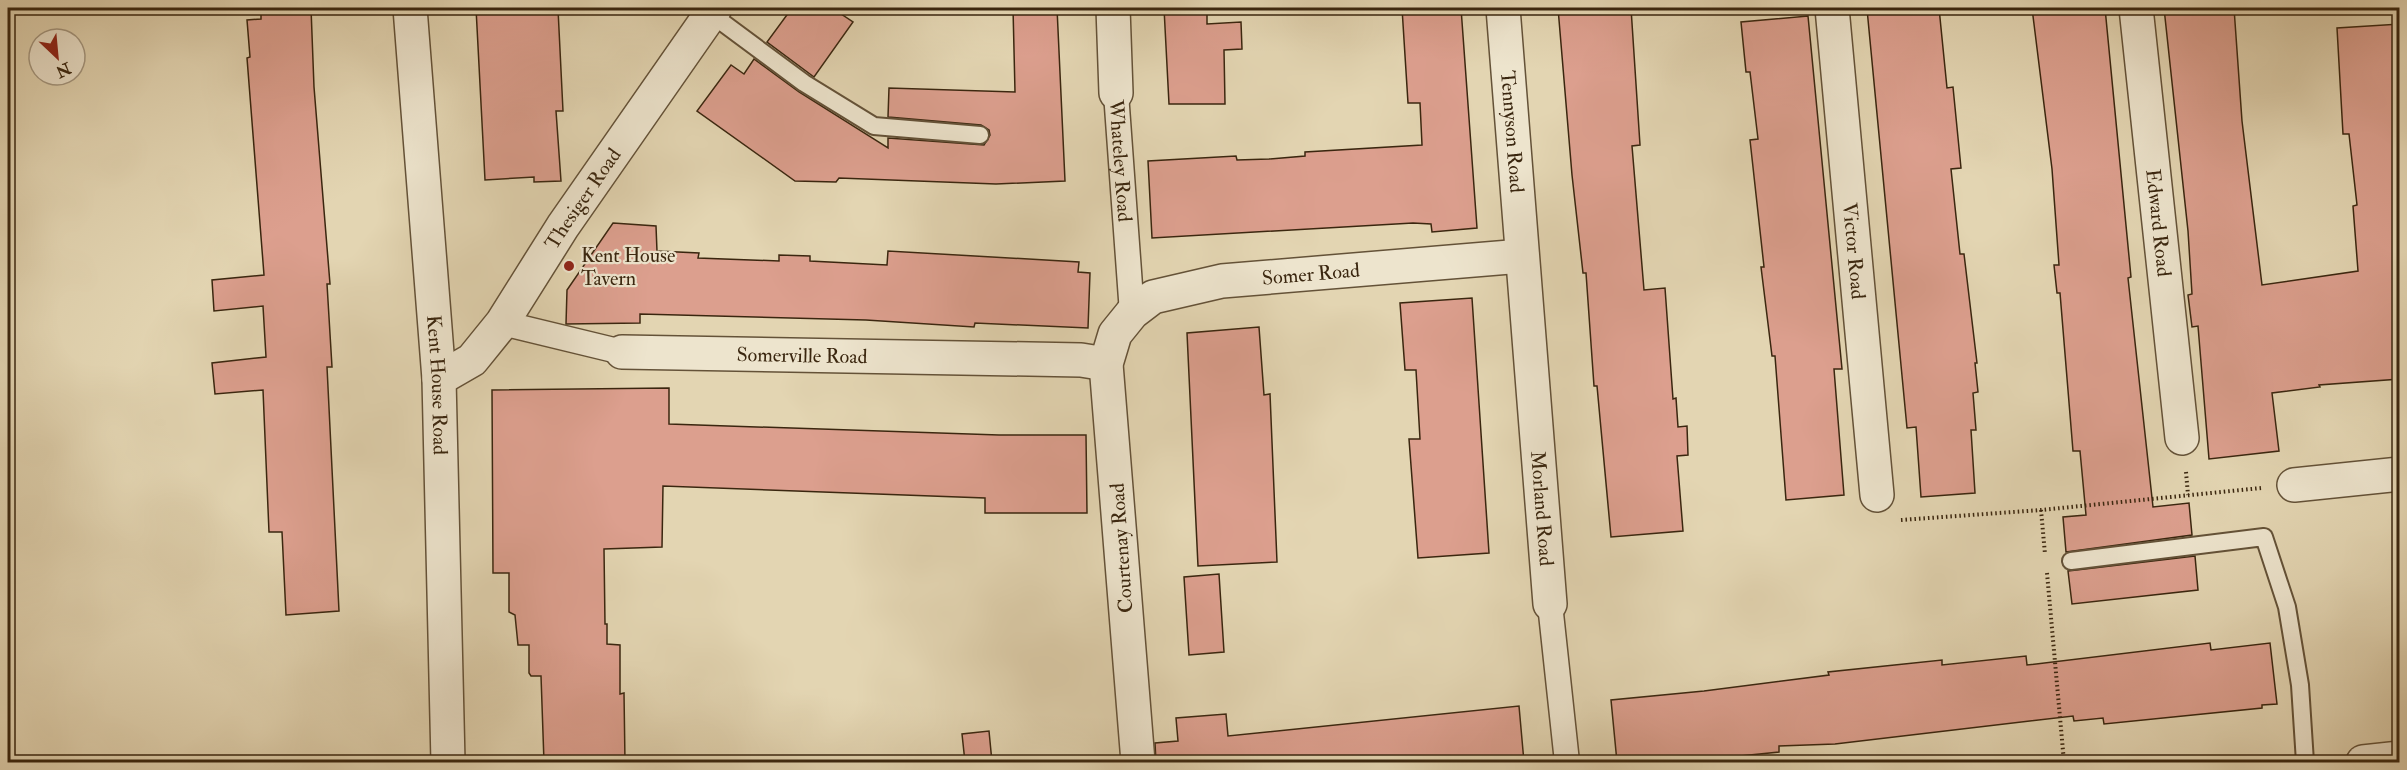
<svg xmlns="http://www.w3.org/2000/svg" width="2407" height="770" font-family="'IM FELL Double Pica',serif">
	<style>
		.building { fill: #dc9f8e; stroke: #3a260f; stroke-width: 1.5 }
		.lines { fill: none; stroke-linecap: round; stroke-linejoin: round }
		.service-casing { stroke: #645238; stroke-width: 20 }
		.pedestrian-casing { stroke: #645238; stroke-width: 27 }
		.minor-casing { stroke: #645238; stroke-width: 36 }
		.tertiary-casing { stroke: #645238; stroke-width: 36 }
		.path { stroke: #3a260f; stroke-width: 4; stroke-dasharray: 1.5 3; stroke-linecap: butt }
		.service { stroke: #ede4cd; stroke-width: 16 }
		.pedestrian { stroke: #ede4cd; stroke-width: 24 }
		.minor { stroke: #ede4cd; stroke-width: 33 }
		.tertiary { stroke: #ede4cd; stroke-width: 33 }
		.poi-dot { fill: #8f2418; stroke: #ede4cd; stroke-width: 2 }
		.labels { text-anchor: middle; stroke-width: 4.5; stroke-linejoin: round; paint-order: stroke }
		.street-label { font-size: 20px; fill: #3a260f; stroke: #ede4cd }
		.poi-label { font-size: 20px; fill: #3a260f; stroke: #ede4cd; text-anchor: start }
	</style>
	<rect width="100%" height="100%" fill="#e3d5b2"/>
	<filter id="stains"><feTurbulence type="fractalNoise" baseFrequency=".00333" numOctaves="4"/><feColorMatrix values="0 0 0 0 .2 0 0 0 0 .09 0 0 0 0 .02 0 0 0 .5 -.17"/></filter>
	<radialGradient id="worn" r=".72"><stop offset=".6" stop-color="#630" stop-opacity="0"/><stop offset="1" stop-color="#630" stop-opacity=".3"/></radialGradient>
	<g class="building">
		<path d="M261,8H311L314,87L330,284H327L332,367H327L339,611L286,615L282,532H269L263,390L215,394L212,363L266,357L263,306L214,311L212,280L264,275L247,58L250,57L247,20L261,19Z"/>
		<path d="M476,8H520V12L558,9L563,111H556L561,181L534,182V177L485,180Z"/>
		<path d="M792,8H832L853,22L814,77L767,42Z"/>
		<path d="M1013,8H1057L1065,181L996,184L839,178L836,182L795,181L697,111L731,65L744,74L754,59L799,92L888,148V138L984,145L990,135L989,130L981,125L888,117L889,88L1015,92Z"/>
		<path d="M1164,8H1207V24L1241,22L1242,49L1224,50L1225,104H1169Z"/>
		<path d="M1402,8H1461L1477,228L1432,232L1431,224L1413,223L1152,238L1148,161L1236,156L1237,160L1269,159L1305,156V152L1422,145L1420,103H1408Z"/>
		<path d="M1558,8H1631L1640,145L1632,146L1644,290L1665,288L1673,399L1676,398L1678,427L1687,426L1688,455L1677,456L1683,531L1611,537L1597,386H1594L1586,273H1583L1572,175Z"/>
		<path d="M1884,8H1939L1947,88L1953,87L1961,168L1951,169L1960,254H1964L1977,363H1975L1978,392L1973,393L1976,430H1971L1975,493L1921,497L1916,427L1907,428L1867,9Z"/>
		<path d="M2032,8H2105L2131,277L2128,278L2153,507L2189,503L2192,535L2066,552L2063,517L2086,515L2080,451H2073L2060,293H2057L2054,265H2059L2052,169Z"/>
		<path d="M2164,8H2234L2242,121L2262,285L2358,271L2353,206L2357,205L2349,134H2343L2337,28L2400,24V379L2319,385L2320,387L2272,393L2279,451L2209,459L2198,326L2192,327L2188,295L2192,294L2188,231Z"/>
		<path d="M1808,16L1842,369H1834L1844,495L1786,500L1775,356H1772L1761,267H1764L1750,140L1758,139L1750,72H1746L1741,22Z"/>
		<path d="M613,223L656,226L657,251L699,253L698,258L779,261V255L810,256V261L887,265L888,251L1079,262L1078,272L1090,273L1088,328L975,323L974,327L866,320L640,314V323L566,324L567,290Z"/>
		<path d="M1472,298L1489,553L1418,558L1409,439H1420L1416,370H1405L1400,303Z"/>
		<path d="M1259,327L1264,395L1270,394L1277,562L1198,566L1187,333Z"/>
		<path d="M669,388V424L999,435H1086L1087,513H985V498L663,486L662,547L604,549L605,624H607V644L620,645V694L624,693L625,762H544L541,676H531L529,673V645H518L515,615L509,612V573H493L492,390Z"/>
		<path d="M2195,556L2198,590L2072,604L2068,571Z"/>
		<path d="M1219,574L1224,652L1189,655L1184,577Z"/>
		<path d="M2210,643L2211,650L2270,643L2277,704L2262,705V708L2104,724L2103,718L2074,721L2073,716L1835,744L1779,746V752L1681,762H1617L1611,700L1704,691L1829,675L1828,672L1942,660V665L2026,656L2027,665Z"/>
		<path d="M1519,706L1524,762H1156L1155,743L1178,741L1176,718L1226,714L1228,736Z"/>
		<path d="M989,731L992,762H965L962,734Z"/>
	</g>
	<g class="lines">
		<defs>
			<g id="service">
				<path d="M711,14L804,83L874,126L980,135"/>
				<path d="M2071,561L2264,537L2287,607L2300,685L2305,762"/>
			</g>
			<g id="pedestrian">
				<path id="s1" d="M1116,93L1132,313"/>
				<path d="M502,323L622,352"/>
				<path d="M1550,604L1567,762"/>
			</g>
			<g id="minor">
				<path d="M1113,8L1116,93"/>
				<path id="s2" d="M1503,8L1550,604"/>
				<path id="s3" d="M1832,8L1877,495"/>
				<path id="s4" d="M2136,8L2182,438"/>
				<path id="s5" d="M622,352L1081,360L1106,364"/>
				<path d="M2294,485L2400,474"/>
				<path id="s6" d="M1138,762L1106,364L1115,334L1132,313L1153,297L1222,281L1522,256"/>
			</g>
			<g id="tertiary">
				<path id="s7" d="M410,8L439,379L448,762"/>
				<path id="s8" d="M439,379L472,360L502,323L563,226L715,8"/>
				<path d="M2363,762L2400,758"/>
			</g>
		</defs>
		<use href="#service" class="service-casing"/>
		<use href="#pedestrian" class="pedestrian-casing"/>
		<use href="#minor" class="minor-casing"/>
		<use href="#tertiary" class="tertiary-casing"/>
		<g class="path">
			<path d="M2186,472L2188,495"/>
			<path d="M2041,510L2045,554"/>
			<path d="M1901,520L2041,510L2261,488"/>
			<path d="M2047,573L2064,762"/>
		</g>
		<use href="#service" class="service"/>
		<use href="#pedestrian" class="pedestrian"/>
		<use href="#minor" class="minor"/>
		<use href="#tertiary" class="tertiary"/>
	</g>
	<circle class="poi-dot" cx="569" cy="266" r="6"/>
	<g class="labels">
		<g class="street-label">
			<text dy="7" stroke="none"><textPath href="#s2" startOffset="124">Tennyson Road</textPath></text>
			<text dy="7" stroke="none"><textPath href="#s1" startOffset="68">Whateley Road</textPath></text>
			<text dy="7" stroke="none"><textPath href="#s8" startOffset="234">Thesiger Road</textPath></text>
			<text dy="7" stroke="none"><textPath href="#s4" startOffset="216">Edward Road</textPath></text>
			<text dy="7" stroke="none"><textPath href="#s3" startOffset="244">Victor Road</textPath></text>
			<text dy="7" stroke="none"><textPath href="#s6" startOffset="644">Somer Road</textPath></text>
			<text dy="7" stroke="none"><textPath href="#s5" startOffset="180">Somerville Road</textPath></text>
			<text dy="7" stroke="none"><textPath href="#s7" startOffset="378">Kent House Road</textPath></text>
			<text dy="7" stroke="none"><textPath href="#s2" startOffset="502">Morland Road</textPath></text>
			<text transform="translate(1121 548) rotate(-94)" y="7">Courtenay Road</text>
		</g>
		<g class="poi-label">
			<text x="581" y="262">Kent House<tspan x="581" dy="23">Tavern</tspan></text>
		</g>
	</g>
	<rect width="2407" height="770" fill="none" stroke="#e3d5b2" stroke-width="30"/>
	<rect x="9" y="9" width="2389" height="752" fill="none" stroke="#3a260f" stroke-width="3"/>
	<rect x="15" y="15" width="2377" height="740" fill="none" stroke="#3a260f" stroke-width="1.5"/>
	<g transform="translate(57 57) rotate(154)"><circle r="28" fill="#ede4cd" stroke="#a59881" stroke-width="1.5"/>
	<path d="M0-4.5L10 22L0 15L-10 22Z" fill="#8f2418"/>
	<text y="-9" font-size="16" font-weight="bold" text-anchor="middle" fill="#3a260f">N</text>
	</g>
	<rect width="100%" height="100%" filter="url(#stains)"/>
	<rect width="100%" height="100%" fill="url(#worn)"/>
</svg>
